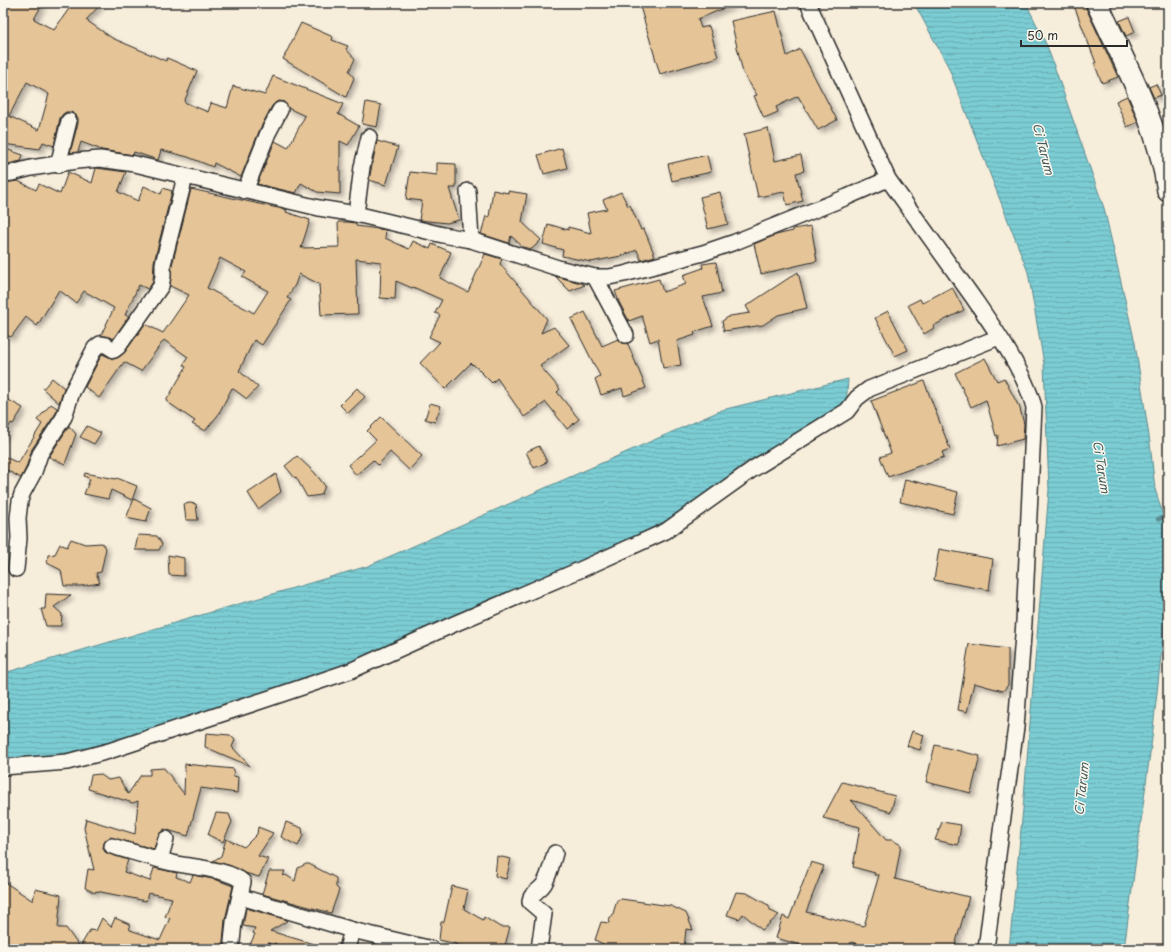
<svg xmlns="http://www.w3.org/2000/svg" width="1171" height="952" font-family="'Playpen Sans',sans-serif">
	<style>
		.water { fill: url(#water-rules); stroke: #5b8c90 }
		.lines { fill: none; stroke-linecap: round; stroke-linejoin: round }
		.stream { stroke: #5b8c90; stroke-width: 4.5 }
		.building { fill: #e5c497; stroke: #2b2b2b; fill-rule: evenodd; filter: url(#shadow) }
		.street-casing { stroke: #2b2b2b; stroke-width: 18 }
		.secondary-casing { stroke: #2b2b2b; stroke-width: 24 }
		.street { stroke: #fbf7ec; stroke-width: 15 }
		.secondary { stroke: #fbf7ec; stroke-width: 21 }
		.labels { text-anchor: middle; stroke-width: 3; stroke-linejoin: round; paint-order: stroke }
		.water-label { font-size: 12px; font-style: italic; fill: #435b5d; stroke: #fbf7ec }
	</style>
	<defs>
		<pattern id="water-rules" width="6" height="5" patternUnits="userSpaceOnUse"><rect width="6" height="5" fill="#7bccd3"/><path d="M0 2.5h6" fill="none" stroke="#6aafb5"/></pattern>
		<filter id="shadow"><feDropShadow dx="3.5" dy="3.5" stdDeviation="2" flood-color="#0004"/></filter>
	</defs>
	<rect width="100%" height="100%" fill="#f7eddb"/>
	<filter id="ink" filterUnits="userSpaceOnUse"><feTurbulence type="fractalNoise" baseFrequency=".025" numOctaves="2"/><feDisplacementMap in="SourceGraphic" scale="8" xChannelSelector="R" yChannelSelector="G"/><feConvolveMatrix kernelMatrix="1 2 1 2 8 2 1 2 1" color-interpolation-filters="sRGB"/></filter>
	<g filter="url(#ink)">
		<g class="water">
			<path d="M914,3H1026L1047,46L1104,208L1135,343L1150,443L1155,489L1168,531V592L1152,738L1124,949H1009L1023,809L1049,490L1044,364L1028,272L948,66Z"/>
			<path d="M848,379L846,406L745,463L692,506L640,535L310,681L234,700L120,741L57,758L3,762V673L11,671L368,566L722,410Z"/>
		</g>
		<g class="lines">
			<path class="stream" d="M1158,519L1168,517"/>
		</g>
		<g class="building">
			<path d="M3,3H43L34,19L54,30L73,3H102L86,20L112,38L166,61L167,58L197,71L184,102L208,112L211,103L227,108L233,86L265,95L273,76L343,104L338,114L359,126L348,145L340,141V194L317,192L301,183L296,193L257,184L275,141L288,148L305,116L288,108L284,102L280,101L276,102L272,106L260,129L241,177L214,163L213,167L188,157L161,150L158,160L134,152L133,155L102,150L81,142L78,152L70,153L78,123V118L76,115L71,112H66L63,114L60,118L54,146L43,142L40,149L3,144ZM27,82L49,94L39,130L9,116Z"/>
			<path d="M639,3H737L698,19L701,28L709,26L718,57L660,74Z"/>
			<path d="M1073,3H1085L1086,8L1118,77L1102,83L1094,63H1096Z"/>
			<path d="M776,11L787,56L800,49L837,120L818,130L798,96L776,107L778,112L764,118L754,96L757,95L743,73L731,21Z"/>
			<path d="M1129,17L1135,32L1126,36L1119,21Z"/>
			<path d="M301,23L333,37L332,40L348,46L346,49L355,59L349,71L354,78L346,97L283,59Z"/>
			<path d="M1156,84L1161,95L1154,98L1149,87Z"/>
			<path d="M1127,96L1138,122L1127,127L1116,101Z"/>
			<path d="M366,102L381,105L377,127L362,124Z"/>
			<path d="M768,128L775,161L801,155L804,171L796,173L803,201L787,205L784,192L758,197L744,134Z"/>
			<path d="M377,141L398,147L386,185L369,180Z"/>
			<path d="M3,148L23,155L21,161L3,165Z"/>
			<path d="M562,148L567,168L544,174L538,155Z"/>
			<path d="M707,155L711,172L672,181L668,164Z"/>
			<path d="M437,163L456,164V188H449L459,220L447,223L419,220L422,201L406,199L410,172L437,175Z"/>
			<path d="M96,168L126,172L118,192L138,201L144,186L161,194L163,188L172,191L154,262L153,282L148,289L139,285L125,315L129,316L113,339L101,335L114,308L84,291L76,303L59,290L37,326L26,317L11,337L3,334V183L18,181L36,190L39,184L60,194L68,172L92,183Z"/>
			<path d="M191,189L287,210L286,212L310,220L301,248L339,247L338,222H347L356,223V226L386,230L385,238L409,249L413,241L430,249L432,244L451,252L440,278L468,292L485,254L502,259L500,264L547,319L541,333L554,327L569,345L540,366L560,389L557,392L579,419L567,429L546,402L524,417L497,378L492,383L473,364L472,365L471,363L445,389L420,363L440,342L429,337L440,315L435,313L442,300L413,287L412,288L396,281L395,299L380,298L381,262L356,259L358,314L321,315L319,284L299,274L295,285L287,298L291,300L262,345L254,340L239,371L258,387L247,399L232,388L218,415L205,431L192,424L195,421L166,401L186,367L183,365L188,357L164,340L141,371L124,362L99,398L85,387L102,354L114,359L119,357L125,352L145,324L163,333L189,295L170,286L172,265ZM220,258L246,272L242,277L268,291L254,313L207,288Z"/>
			<path d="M493,190L508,193V191L527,194L522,222L541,240L532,249L523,247L511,236L509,243L481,234L486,216L489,217Z"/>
			<path d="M621,192L628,206L630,205L641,230L644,229L655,256L641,260L637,250L621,256L591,262L562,256L563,250L543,244L548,224L568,230V227L591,233L587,213L607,209L603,200Z"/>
			<path d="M720,192L728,224L708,229L700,197Z"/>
			<path d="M811,226L817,261L761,274L754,244L776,235L793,231V229Z"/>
			<path d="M716,262L722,293L703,297L713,326L694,332L695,335L677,341L681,365L663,368L658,339L650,342L642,316L629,321L619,302L615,291L659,279L663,292L686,284L683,275L703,268L702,264Z"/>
			<path d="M798,272L807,308L778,315L763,325L724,331L722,321L730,316L750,313L746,306Z"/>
			<path d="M555,276L581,283L585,285L570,291Z"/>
			<path d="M952,287L964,310L933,326L934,328L924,334L908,305L920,299L922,303Z"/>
			<path d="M888,311L908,350L895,356L875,318Z"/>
			<path d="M585,312L602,346L618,339L622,343L628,344L646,388L624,396L622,388L601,395L595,379L600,376L571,319Z"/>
			<path d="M985,358L997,381L1004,378L1018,405H1019L1024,424L1023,439L997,446L998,435L996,436L986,400L971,407L955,373Z"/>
			<path d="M52,378L64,388L59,403L43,389Z"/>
			<path d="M924,381L950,449L942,452L944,457L888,477L880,457L891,453L871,401Z"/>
			<path d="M357,388L365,397L348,413L340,405Z"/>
			<path d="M3,397L23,408L13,424L11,423L3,438Z"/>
			<path d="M430,403L441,406L435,422L425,419Z"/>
			<path d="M51,404L57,408L56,413L32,449L26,468L21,478L3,468V456L18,463L42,424L37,420Z"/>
			<path d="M381,417L422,456L409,470L390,452L378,465L373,460L356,475L348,465L359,455V456L376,440L367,431Z"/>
			<path d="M69,426L76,434L65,464L49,457Z"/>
			<path d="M87,426L101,433L94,444L80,437Z"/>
			<path d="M539,446L547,462L534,468L526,452Z"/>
			<path d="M297,456L315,473L325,486L321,495L307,497L296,477L295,478L285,466Z"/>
			<path d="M85,473L116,479L117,478L137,486L132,500L111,490L108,499L84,494L90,479L84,476Z"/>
			<path d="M276,474L281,492L258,509L248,493Z"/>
			<path d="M905,479L958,492L953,514L900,502Z"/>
			<path d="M134,499L151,508L146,522L126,518Z"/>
			<path d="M190,503L196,504L198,520H186L184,504Z"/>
			<path d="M138,535L157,536L162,544L159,550H135Z"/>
			<path d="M71,539L85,544L102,543L106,548L101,572L96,573L100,583L81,586H64L61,570L47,563L48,555L55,554L60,544L67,547Z"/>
			<path d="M939,549L993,559L989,590L934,580Z"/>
			<path d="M168,555L184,558V576L169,575Z"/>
			<path d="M46,594L71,595L54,607L62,614L61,626H46L41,609H45Z"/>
			<path d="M969,644L1008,649V685L1003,691L974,683L967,712L958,710Z"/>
			<path d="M912,731L924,735L920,750L907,746Z"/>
			<path d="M206,733L230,735L235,740L232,747L250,766L205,747Z"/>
			<path d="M935,745L980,756L971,793L926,782Z"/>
			<path d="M185,764L234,769L233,776L238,777L237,793L201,788L188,836L164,829L158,836L154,849L110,837L106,840L104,843L103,848L105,852L109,854L128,860L124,872L150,881L154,868L177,873L176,877L190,882L193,875L217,880L233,886L225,920L223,941L220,949H94L81,945L90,930L96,931L102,918L111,927L115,918L129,924L130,930L160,940L170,918L165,917L172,898L148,893L146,901L96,891L95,893L85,888L88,869L94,870L84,828L86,819L135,834L138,801L133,803L88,789L91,775L100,774L108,780L119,778L128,794L141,775H150V769L164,768L184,794Z"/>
			<path d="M842,782L895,796L891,812L851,800L886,840H892L901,845L895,879L969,897L954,949H876L851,942L848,949H814L776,938L783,916L789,919L811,862L824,866L806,912L864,926L879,875H874L875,873L853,867L860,827L823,818Z"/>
			<path d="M216,813L229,814L232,822L223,842L208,835Z"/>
			<path d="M286,822L302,828L303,835L298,846L281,837Z"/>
			<path d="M942,822L961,825L958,845L935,840Z"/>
			<path d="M258,827L273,833L258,856L268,859L259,877L245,873L231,866L213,861L221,856L226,839L244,847L257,834Z"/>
			<path d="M497,856L511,859L506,879L495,876Z"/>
			<path d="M306,864H309L336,878V887L339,890L331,913L262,894L269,871H285L283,876L286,875L295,881L298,868Z"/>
			<path d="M3,881L33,901L35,889L61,895L58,928H66L81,949H3Z"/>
			<path d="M452,886L468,890L464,909L483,920L484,917L500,927H510L504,949H475L456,945L457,944L439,940L441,922H444Z"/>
			<path d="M736,892L747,893L768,905L771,911L779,915L762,930L743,914L739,919L727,915Z"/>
			<path d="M621,899L671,906L686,913L693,930L686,929L684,949H601L605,945L595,940L601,922L609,923L610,917H612L617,900Z"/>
			<path d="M246,908L287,920V921L270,931L320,946V949H287L274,943V945L268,943L265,949H248L255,934L253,933L255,928L243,926Z"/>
		</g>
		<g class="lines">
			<defs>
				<g id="street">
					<path d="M58,165L69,121"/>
					<path d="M3,174L12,173L31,168L76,161L100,159L135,164L319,208L356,214L443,235L471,240L558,268L595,277H609L624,274L703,253L735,242L847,197L888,179L808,3"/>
					<path d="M888,179C916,218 944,257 972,296C994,328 1024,370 1034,407L1024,622L1016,727L1002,824L986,949"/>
					<path d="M245,191L268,133L280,110"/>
					<path d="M468,191L471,240"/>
					<path d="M356,214L362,167L369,137"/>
					<path d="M595,277L626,335"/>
					<path d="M16,569L19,538L18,518L20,501L22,494L34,472L40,454L64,417L72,392L95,348L100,344L106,345L114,350L118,347L161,286L163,276V264L185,177"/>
					<path d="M3,767L67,762L109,751L267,699L350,671L381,657L454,624L582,569L666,531L753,469L847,411L857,398L869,389L999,337"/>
					<path d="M112,846C132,852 152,858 172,863C191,867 229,869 243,882L234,922L232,942"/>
					<path d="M160,859L166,839"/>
					<path d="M241,897L352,930L432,949"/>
					<path d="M347,949L352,930"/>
					<path d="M539,949L544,914L530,902C530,893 539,892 544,884C549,876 552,863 555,853"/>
				</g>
				<path id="secondary" d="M1097,3C1125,64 1159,124 1168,191"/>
			</defs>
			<use href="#street" class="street-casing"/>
			<use href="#secondary" class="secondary-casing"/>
			<use href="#street" class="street"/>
			<use href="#secondary" class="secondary"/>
		</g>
	</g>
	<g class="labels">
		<g class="water-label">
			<text transform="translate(1043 149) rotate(76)" y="4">Ci Tarum</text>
			<text transform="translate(1101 467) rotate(81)" y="4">Ci Tarum</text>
			<text transform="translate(1082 789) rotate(-84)" y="4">Ci Tarum</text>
		</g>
	</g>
	<rect width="1171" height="952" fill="none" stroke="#fbf7ec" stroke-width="16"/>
	<rect x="8" y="8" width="1155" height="936" fill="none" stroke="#2b2b2b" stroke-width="1.5" filter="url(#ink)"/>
	<path d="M1021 40v6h106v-6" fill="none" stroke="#2b2b2b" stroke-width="2"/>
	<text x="1027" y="40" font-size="12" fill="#2b2b2b" stroke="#fbf7ec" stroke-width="3" paint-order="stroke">50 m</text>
</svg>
